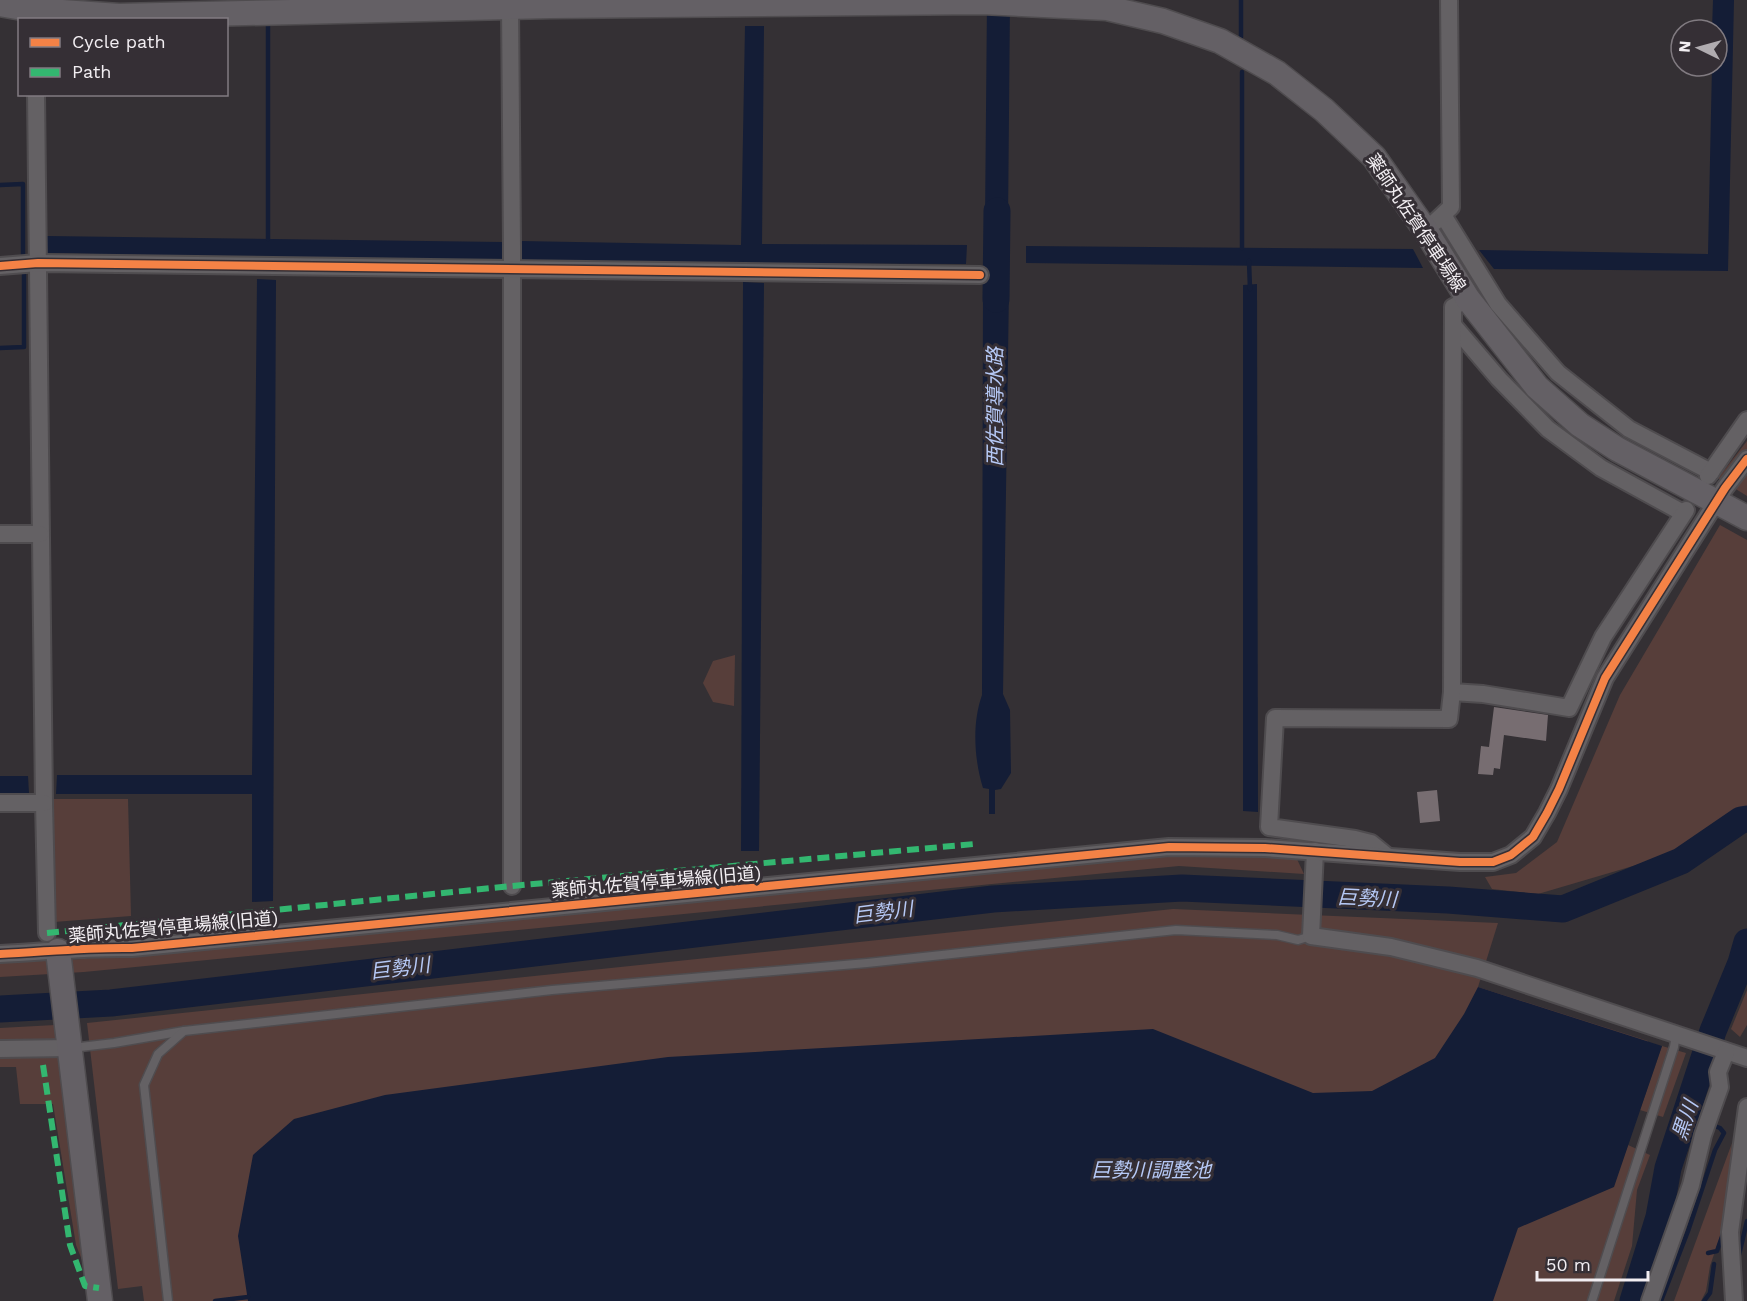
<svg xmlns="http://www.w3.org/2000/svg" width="1747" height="1301" font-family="'Work Sans','Noto Sans JP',sans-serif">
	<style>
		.green { fill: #573e3a }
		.water { fill: #141d36 }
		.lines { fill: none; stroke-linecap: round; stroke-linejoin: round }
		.stream { stroke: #141d36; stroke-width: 4.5 }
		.river { stroke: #141d36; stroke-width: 27 }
		.building { fill: #776d71 }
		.lane-casing { stroke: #4f4c4f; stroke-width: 11 }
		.street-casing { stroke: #4f4c4f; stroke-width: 20 }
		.secondary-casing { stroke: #4f4c4f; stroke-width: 27 }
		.lane { stroke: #646164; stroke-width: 8 }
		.street { stroke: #646164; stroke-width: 16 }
		.secondary { stroke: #646065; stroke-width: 24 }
		.quiet { stroke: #33b770; stroke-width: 6; stroke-dasharray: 12 6; stroke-linecap: butt }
		.cycleway-casing { stroke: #352f35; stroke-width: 11 }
		.cycleway { stroke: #f48246; stroke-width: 8 }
		.labels { text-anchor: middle; stroke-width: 6; stroke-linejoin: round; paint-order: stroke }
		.street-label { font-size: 18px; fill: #f2eef2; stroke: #352f35 }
		.water-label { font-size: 20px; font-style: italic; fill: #b6c9f6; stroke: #352f35 }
	</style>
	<rect width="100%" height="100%" fill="#343034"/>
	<g class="green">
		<path d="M1747,441V496L1718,478Z"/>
		<path d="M1720,525L1747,540V809L1729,813L1677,853L1538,894L1492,889L1485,877L1516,873L1557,842L1620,695Z"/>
		<path d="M735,655L734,706L713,702L703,683L713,661Z"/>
		<path d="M50,799H128L131,916L54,922Z"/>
		<path d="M1205,852L1296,857L1304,874L1179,866L84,972L0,977V963L82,959L1095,858Z"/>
		<path d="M1173,909L1498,923L1478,987L1648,1041L1613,1187L1628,1145L1650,1155L1637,1190L1632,1246L1614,1301H144L142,1286L118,1289L87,1023Z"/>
		<path d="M1747,990V1025L1740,1037L1731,1029Z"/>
		<path d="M55,1025L87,1273L76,1245L53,1104H20L16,1067H0V1028Z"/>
		<path d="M1662,1046L1686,1053L1663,1117L1640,1110Z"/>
		<path d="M1732,1143L1723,1228L1710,1266L1706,1291L1701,1301H1674Z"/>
	</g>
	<g class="water">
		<path d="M987,0H1010L1008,223H1000V246H992V223L985,222Z"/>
		<path d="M1713,0H1734L1728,271L1494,269L1479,250L1708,254L1712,66H1717V30H1712Z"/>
		<path d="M745,26H764L762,244L967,245L966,264L520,262V241L741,245Z"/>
		<path d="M47,236L502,242L503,262L47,253Z"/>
		<path d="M1026,246L1413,249L1423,268L1026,263Z"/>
		<path d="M993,263H1001L1002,287L1009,288L1003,694L1010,710L1011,773L1001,789L995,790V814H989V789L983,788C974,759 972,723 982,695L983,287H993Z"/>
		<path d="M257,279L276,280L273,901L252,902V794H56L57,775H252Z"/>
		<path d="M743,282L764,283L759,851H741Z"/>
		<path d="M1257,284L1258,812L1243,811V285Z"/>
		<path d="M0,776H28L29,793H0Z"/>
		<path d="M1478,987L1662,1046L1614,1187L1518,1228L1493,1301H248L238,1236L253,1155L294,1119L385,1095L668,1057L1153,1029L1313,1093L1372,1091L1435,1058L1464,1014Z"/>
	</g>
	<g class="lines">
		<g class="stream">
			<path d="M1241,37V0"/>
			<path d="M1242,72V248"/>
			<path d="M0,185L23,184V258"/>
			<path d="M268,239V26"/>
			<path d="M1249,261L1250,289"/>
			<path d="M0,348L24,347V272"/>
			<path d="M1687,1115L1704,1122"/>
			<path d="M1708,1253L1717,1251L1724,1231"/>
			<path d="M1739,1255L1747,1221"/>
			<path d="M215,1301L248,1297"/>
			<path d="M1661,1301L1688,1231L1715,1150L1724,1133L1720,1128L1712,1125"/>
			<path d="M1704,1301L1710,1293L1714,1264"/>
		</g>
		<g class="river">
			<path d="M996,299L997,211"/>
			<path d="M0,1009L111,1003L993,899L1182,888L1448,900L1563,909L1681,861L1741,820L1747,819"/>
			<path d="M1633,1301L1659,1217L1668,1168L1713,1031L1741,963L1747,942"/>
		</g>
	</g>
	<g class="building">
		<path d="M1494,707L1548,715L1546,741L1504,735L1500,769L1494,768L1493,775L1478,774L1481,746L1489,747Z"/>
		<path d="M1437,790L1440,821L1420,823L1417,792Z"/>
	</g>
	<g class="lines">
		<defs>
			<g id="lane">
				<path d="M72,1048L114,1043L184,1031"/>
				<path d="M168,1301L144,1085L158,1054L184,1031L552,990L867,963L1176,930L1277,935L1298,940L1311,936"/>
				<path d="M1592,1301L1674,1047L1676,1034"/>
			</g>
			<g id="street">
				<path d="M510,7L512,245V886"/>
				<path d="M36,94L44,803L47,933"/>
				<path d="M1443,215L1498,304L1558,373L1629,429L1711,472"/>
				<path d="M1435,222L1451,207L1449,0"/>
				<path d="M0,266L38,263L980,275"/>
				<path d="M1453,325L1499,379L1548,429L1601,468L1683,513"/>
				<path d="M1708,476L1747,420"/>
				<path d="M0,534H40"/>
				<path d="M1452,692L1483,694L1569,708L1603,637L1686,510"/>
				<path d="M0,803H44"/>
				<path d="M1315,851L1311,936L1391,947L1477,968L1747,1058"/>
				<path d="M1387,856L1371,843L1355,839L1269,827L1275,718L1449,719L1452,692L1453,307L1468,299"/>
				<path d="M0,954C44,952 88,947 132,948L1169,847L1265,848L1460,862H1493L1511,855L1533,837L1547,813L1559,789L1605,678L1725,488L1747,459"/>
				<path d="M0,1049L70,1048"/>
				<path d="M1650,1301L1691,1185L1703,1135L1720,1087L1718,1072L1726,1052"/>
				<path d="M1734,1301L1730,1232L1747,1107"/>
			</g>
			<g id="secondary">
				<path d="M0,4L34,10L119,16L551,6L982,2L1107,8L1163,21L1220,41L1277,73L1324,110L1374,157L1426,231L1468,299L1537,387L1580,425L1617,449L1747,518"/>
				<path d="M58,951L100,1301"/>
			</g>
		</defs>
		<use href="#lane" class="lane-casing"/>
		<use href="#street" class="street-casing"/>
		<use href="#secondary" class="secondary-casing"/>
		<use href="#lane" class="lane"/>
		<use href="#street" class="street"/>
		<use href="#secondary" class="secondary"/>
		<g class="quiet">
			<path d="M47,933L512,886L974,844"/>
			<path d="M43,1065L70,1245L85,1286L99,1288"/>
		</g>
		<defs>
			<g id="cycleway">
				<path d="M0,266L38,263L980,275"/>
				<path d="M0,954C44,952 88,947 132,948L1169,847L1265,848L1460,862H1493L1511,855L1533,837L1547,813L1559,789L1605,678L1725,488L1747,459"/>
			</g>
		</defs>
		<use href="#cycleway" class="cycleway-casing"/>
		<use href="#cycleway" class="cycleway"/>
	</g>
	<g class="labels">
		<g class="street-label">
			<text transform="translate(1416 223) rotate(56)" y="6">薬師丸佐賀停車場線</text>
			<text transform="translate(656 882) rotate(-5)" y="6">薬師丸佐賀停車場線(旧道)</text>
			<text transform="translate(173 927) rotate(-5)" y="6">薬師丸佐賀停車場線(旧道)</text>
		</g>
		<g class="water-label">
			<text transform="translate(995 407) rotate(-90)" y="7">西佐賀導水路</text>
			<text transform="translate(1367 898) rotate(3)" y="7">巨勢川</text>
			<text transform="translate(883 912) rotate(-7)" y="7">巨勢川</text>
			<text transform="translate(400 968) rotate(-7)" y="7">巨勢川</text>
			<text transform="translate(1685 1120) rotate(-71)" y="7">黒川</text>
			<text x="1151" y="1177">巨勢川調整池</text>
		</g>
	</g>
	<rect x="18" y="18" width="210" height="78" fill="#352f35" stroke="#817b81" stroke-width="1.5"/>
	<rect x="30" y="38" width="30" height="9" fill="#f48246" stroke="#817b81" stroke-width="1.5"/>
	<text x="72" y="48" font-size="18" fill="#f2eef2">Cycle path</text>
	<rect x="30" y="68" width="30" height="9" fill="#33b770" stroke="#817b81" stroke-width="1.5"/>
	<text x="72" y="78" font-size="18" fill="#f2eef2">Path</text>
	<g transform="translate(1699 48) rotate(275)"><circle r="28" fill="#352f35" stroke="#817b81" stroke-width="1.5"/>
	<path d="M0-4.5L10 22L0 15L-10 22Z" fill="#b0acb0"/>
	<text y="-9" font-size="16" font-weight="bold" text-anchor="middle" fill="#f2eef2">N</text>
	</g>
	<path d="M1537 1271v9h111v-9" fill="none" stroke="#f2eef2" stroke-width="3"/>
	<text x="1546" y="1271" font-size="18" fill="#f2eef2" stroke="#352f35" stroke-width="4.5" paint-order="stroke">50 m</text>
</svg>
